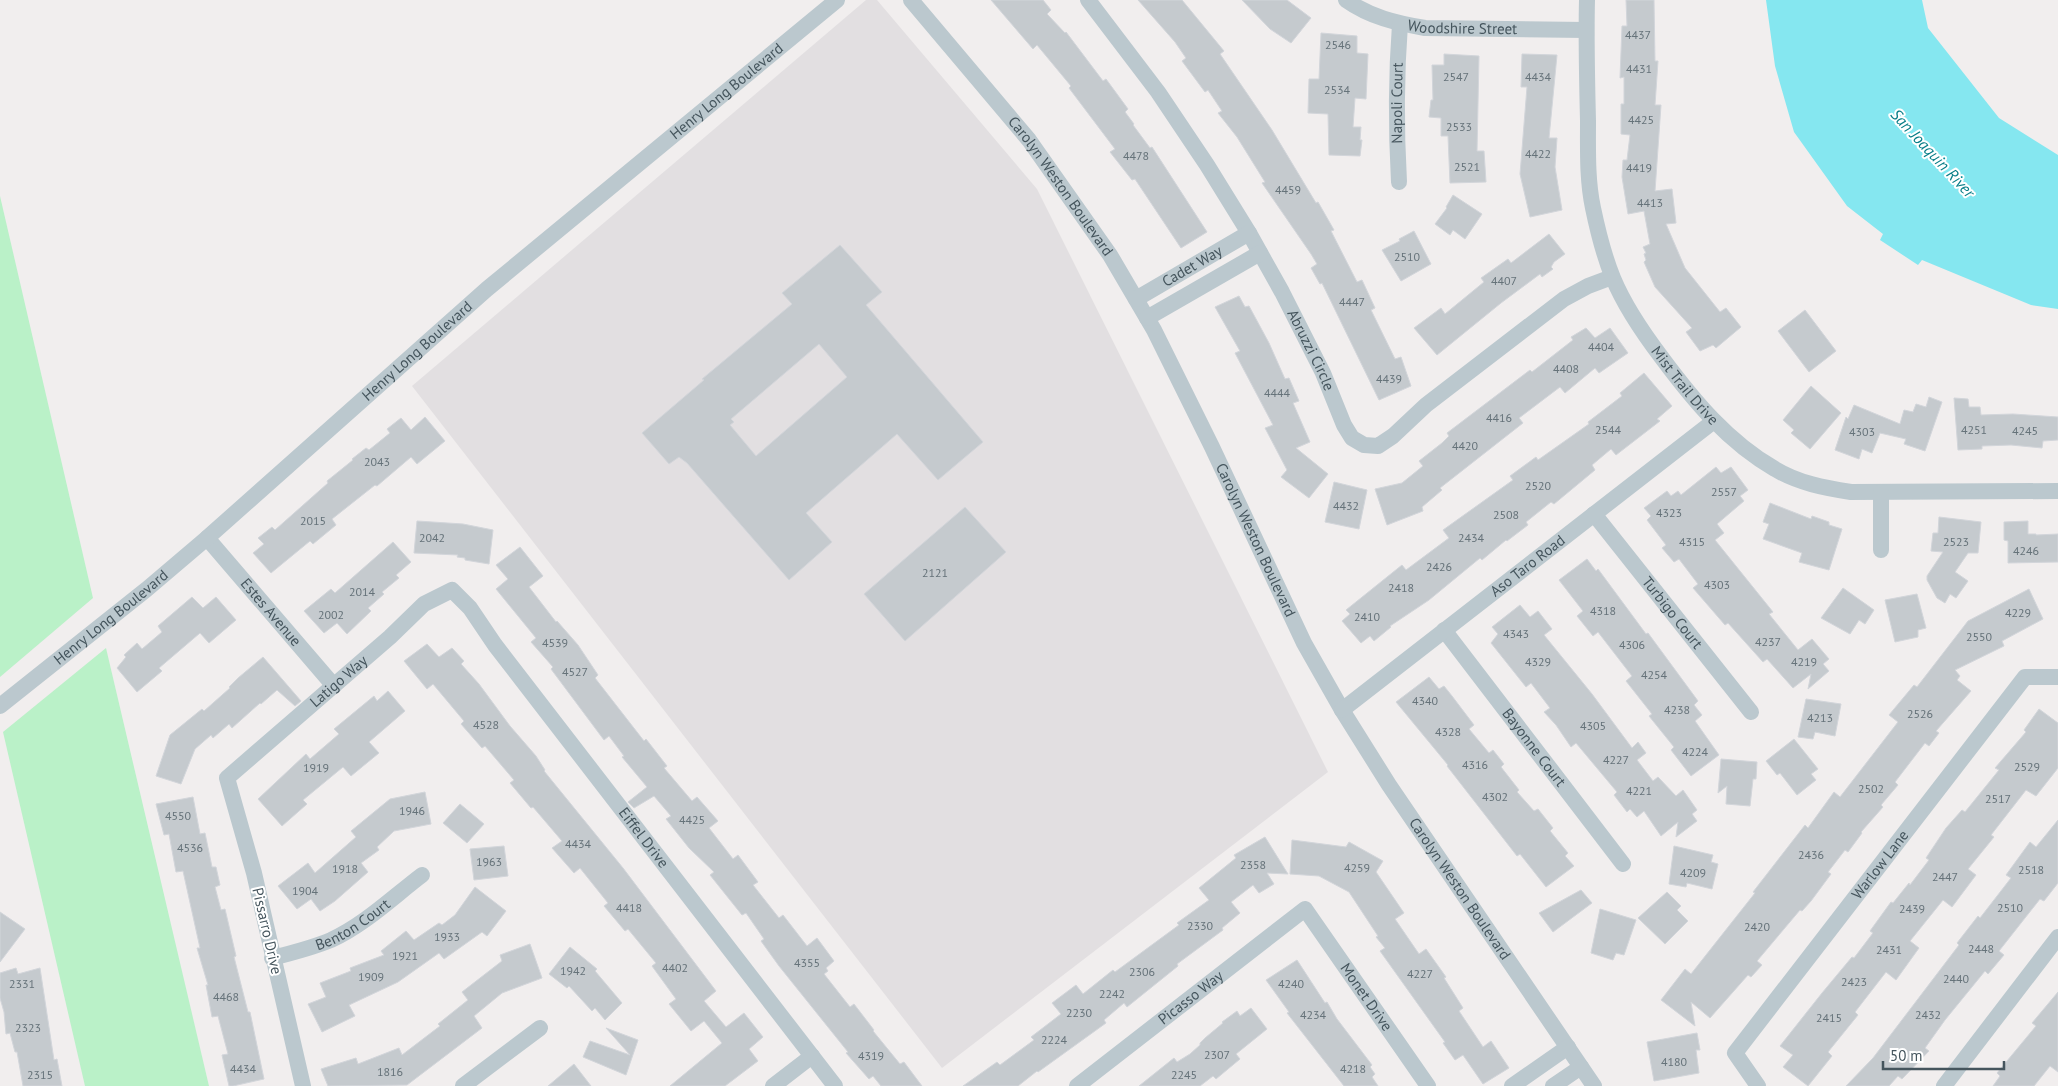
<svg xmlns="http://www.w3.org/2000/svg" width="2058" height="1086" font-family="'PT Sans',sans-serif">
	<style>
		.education { fill: #e2dfe1 }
		.green { fill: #baf1c8 }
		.water { fill: #85e7f0 }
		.building { fill: #c5cace; stroke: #d2d5da; fill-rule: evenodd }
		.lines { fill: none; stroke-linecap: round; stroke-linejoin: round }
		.minor { stroke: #bbc8ce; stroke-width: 16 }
		.labels { text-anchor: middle; stroke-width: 4; stroke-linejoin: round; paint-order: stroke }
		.number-label { font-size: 12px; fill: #657279 }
		.street-label { font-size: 15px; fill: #45555d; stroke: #fff }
		.water-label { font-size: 16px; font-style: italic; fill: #087e88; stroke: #fff }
	</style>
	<rect width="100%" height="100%" fill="#f1eeee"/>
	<path class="education" d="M866,0H877L1037,189L1328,772L942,1068L412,386Z"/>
	<g class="green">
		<path d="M0,196L93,598L0,677Z"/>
		<path d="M106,648L209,1086H85L3,732Z"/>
	</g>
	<path class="water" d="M1766,0H1922L1928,28L1999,118L2058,155V309L2031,305L1922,260L1918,265L1880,240L1883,234L1847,206L1794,132L1775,66Z"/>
	<g class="building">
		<path d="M991,0H1043L1051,10L1047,14L1065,33L1066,32L1103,81L1106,79L1128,109L1125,112L1134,124L1133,125L1150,148L1152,147L1207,232L1181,248L1135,179L1132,180L1110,152L1115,149L1069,88L1071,86L1037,45L1033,49Z"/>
		<path d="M1138,0H1182L1224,51L1220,54L1272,130L1316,203L1318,202L1334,230L1331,231L1357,282L1362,280L1375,308L1371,310L1395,359L1401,357L1411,386L1379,400L1322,283L1320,284L1311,268L1317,264L1311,254L1262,183L1265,182L1237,137L1218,113L1222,111L1208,90L1205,92L1182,61L1186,58L1175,42Z"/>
		<path d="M1242,0H1287L1311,18L1291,43L1270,29Z"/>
		<path d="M1626,0H1654L1655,61H1658L1655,105H1661L1655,191L1672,189L1676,223L1666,224L1685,268L1720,312L1726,308L1741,327L1716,348L1713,345L1700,351L1686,332L1692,328L1655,287L1644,262L1646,260L1644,254L1646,253L1643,247L1650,244L1644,211L1628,214L1622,177L1623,160H1627L1630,135L1621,134V104H1624V77L1620,78L1622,26H1627Z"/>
		<path d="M1321,33L1357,36V53L1368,54L1366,99L1355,98L1353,127H1361L1360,140H1362L1360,156L1329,155L1328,114L1308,113L1309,79H1319Z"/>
		<path d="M1444,54L1479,56L1477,151H1484L1486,182L1450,183L1448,136H1441V118L1429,117L1431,100H1433L1432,65H1444Z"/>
		<path d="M1522,54L1557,55L1549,138H1557L1555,167L1562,210L1530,217L1520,174L1527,87H1521Z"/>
		<path d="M1453,195L1482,214L1465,239L1453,230L1450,235L1435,224L1447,208L1446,207Z"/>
		<path d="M1414,231L1431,264L1401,281L1382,250L1400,241L1399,239Z"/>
		<path d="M1549,234L1565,254L1554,262L1551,267L1553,269L1542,277L1540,274L1501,303L1437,355L1414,328L1441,308L1445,314L1484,282L1481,278L1508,259L1511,263Z"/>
		<path d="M840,245L882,292L866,305L983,442L938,480L897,434L806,513L832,542L789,580L687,463L679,457L669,464L642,433L704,380L702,379L792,304L782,293ZM819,344L847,377L756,456L730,425L734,422L731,419Z"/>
		<path d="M1239,296L1245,307L1249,306L1269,343L1285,379L1289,378L1299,401L1293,403L1310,442L1296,448L1328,474L1309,498L1281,477L1287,470L1265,428L1273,425L1235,353L1240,351L1215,307Z"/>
		<path d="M1805,310L1836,351L1809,372L1778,331Z"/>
		<path d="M1586,328L1595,338L1610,328L1628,353L1599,373L1595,368L1565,393L1560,387L1519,418L1523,423L1440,488L1442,490L1422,507L1423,511L1387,525L1375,489L1402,483L1423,466L1419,461L1442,443L1449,436L1447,433L1530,370L1532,372L1573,340L1571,337Z"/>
		<path d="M1644,373L1672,406L1657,419L1660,421L1616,455L1611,449L1592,465L1595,470L1554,504L1551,502L1526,522L1528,525L1507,541L1506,540L1482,560L1480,558L1429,600L1390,626L1391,627L1374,641L1370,636L1361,643L1342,621L1350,614L1346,610L1402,565L1406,570L1449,538L1443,530L1513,480L1510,476L1536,457L1538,460L1589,424L1588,422L1622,396L1620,393Z"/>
		<path d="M1811,386L1841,413L1810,449L1791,433L1794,430L1783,420Z"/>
		<path d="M1929,397L1942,402L1925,451L1904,444L1906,439L1880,433L1872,453L1862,449L1859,459L1835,450L1846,417L1848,419L1854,405L1900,424L1904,410L1913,412L1916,404L1926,407Z"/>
		<path d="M1954,398L1968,399L1969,407H1980L1981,415L2013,414L2058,417V440L2043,441L2042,448L2011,445L1982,446V449L1958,450Z"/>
		<path d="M425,417L445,441L417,464L411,457L377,486L375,485L332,519L336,525L313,544L310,541L271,573L253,553L264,544L258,538L272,527L275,530L328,483L327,481L353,460L352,459L366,448L369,450L390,433L387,429L401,418L411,430Z"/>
		<path d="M1716,467L1721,473L1731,467L1748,490L1740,496L1744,501L1717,524L1724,533L1715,540L1773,612L1769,614L1798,650L1812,639L1829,659L1823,664L1829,671L1808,689L1811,674L1793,688L1767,659L1763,662L1728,623L1725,625L1693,588L1698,584L1679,559L1674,562L1662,548L1666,545L1647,520L1651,516L1644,508L1667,491L1671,496L1678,491L1681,495Z"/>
		<path d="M1334,482L1367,490L1359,529L1325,522Z"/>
		<path d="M1770,503L1811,519L1812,516L1829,522V525L1842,529L1829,570L1799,562L1802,553L1763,539L1769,524L1763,522Z"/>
		<path d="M965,507L1006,552L905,641L864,594Z"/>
		<path d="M1939,517L1981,522L1978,553H1968L1955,572L1968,581L1956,598L1950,594L1945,603L1937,598L1927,580V576L1943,552L1931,551L1933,533H1938Z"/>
		<path d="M417,521L463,524L493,530L489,564L465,560V558L457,557L458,555L414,553Z"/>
		<path d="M2028,521V534H2036V535L2058,534V562L2008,563V541L2004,540V522Z"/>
		<path d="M393,542L411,562L396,575L399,578L382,592L384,594L368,608L371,611L347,634L337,623L324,633L304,611L331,589L335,593Z"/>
		<path d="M520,547L543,576L529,587L556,622L557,621L578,645L598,675L595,678L644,741L646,739L667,766L664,768L692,801L697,797L718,821L709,828L733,859L738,855L758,882L753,885L779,918L783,915L807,946L817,938L834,961L826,968L828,971L824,974L850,1007L854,1004L874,1030L873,1031L900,1064L904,1062L922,1086H881L873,1076L869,1079L846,1053L848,1052L779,966L761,941L764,939L746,913L742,915L710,875L714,872L689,848L666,819L671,816L654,796L634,808L628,802L647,787L622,757L624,756L609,736L604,740L551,669L553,667L531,642L536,638L496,589L508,579L496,565Z"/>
		<path d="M1587,559L1596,571L1598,569L1646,634L1648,633L1698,701L1694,705L1702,715L1695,721L1719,755L1691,776L1671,750L1674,747L1649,716L1652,714L1626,681L1632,676L1598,632L1593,636L1577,616L1583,611L1559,580Z"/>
		<path d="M1843,588L1874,610L1865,624L1859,620L1850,634L1821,618Z"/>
		<path d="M2029,589L2043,619L2002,641L2004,646L1955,670L1960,676L1957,680L1971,691L1936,731L1939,733L1929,746L1925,743L1895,782L1898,785L1881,805L1883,807L1861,832L1862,833L1848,852L1845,850L1828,872L1831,874L1811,901L1802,911L1800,910L1757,961L1762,965L1751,977L1748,975L1710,1018L1691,1002L1695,1026L1661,1000L1685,969L1691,974L1755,893L1753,892L1805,825L1808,828L1834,792L1840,797L1898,722L1889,715L1914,685L1917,687L1968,621Z"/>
		<path d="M1917,594L1926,628L1918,630V637L1895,642L1885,600Z"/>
		<path d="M192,597L203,608L216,597L236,620L209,643L200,633L159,668L162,671L137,692L117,668L126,657L124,655L137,643L142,649L162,632L158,626Z"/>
		<path d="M1520,605L1530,617L1538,611L1552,629L1544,635L1592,694L1632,748L1638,742L1646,753L1637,760L1653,781L1658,777L1676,796L1683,790L1697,810L1692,814L1697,821L1676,837L1678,822L1661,836L1644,811L1637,817L1630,809L1627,812L1614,795L1617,792L1576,743L1571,747L1556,725L1544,712L1550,708L1531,683L1526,687L1491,643L1498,634L1492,627Z"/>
		<path d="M427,644L439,657L452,648L464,661L461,664L479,684L510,726L536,756L545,770L544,771L623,868L716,991L704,1001L726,1027L744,1013L763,1037L749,1049L758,1061L725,1086H670L722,1043L704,1021L691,1031L669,1004L676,999L652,966L656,963L628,929L625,931L604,906L608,903L580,868L574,873L552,848L562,841L533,807L531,808L510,783L514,780L485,746L482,748L461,724L464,721L433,684L427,689L404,661Z"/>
		<path d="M263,657L301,701L295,706L277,690L261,704L260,703L232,728L229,724L213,738L211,735L195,749L181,784L156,776L170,735L202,709L204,711L230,688L229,687L238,678Z"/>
		<path d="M1429,677L1439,689L1444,686L1452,696L1474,725L1469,729L1489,753L1493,750L1504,764L1501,767L1519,790L1517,792L1534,811L1538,809L1553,828L1550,831L1568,853L1565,856L1574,866L1546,887L1520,854L1517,856L1447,766L1448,765L1396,702Z"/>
		<path d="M388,691L405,711L369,742L379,753L351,776L343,767L303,800L307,804L282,826L258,799L306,754L310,759L339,734L334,729L374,696L377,701Z"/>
		<path d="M1806,699L1841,704L1835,736L1815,732L1813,739L1798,737Z"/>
		<path d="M2039,709L2058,723V768L2036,796L2026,790L1991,835L1994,837L1968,869L1976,875L1952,907L1943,900L1910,941L1919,948L1896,980L1886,972L1855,1012L1858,1015L1828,1052L1832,1056L1808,1086L1783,1067L1793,1055L1780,1046L1822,993L1852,957L1854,958L1873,933L1870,931L1891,902L1893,903L1909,883L1910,885L1929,860L1926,858L1946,828L1962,810L1965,812L1999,770L1995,768L2026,732L2024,730Z"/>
		<path d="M1794,739L1818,769L1811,774L1816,780L1797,795L1780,773L1777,775L1766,761Z"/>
		<path d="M1721,759L1757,762L1756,779H1753L1750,806L1726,804L1727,786L1718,793Z"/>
		<path d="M425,792L431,824L394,831L377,847L379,850L361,863L368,872L335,901L320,911L311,899L297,909L278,886L308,863L315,873L356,837L351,831L390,799Z"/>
		<path d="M193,797L200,834L205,833L212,867H216L220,885L215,887L221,910L225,909L236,956L234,957L248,1012H250L264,1079L233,1086H229L222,1055L228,1054L218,1016L212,1017L206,985H208L197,948H200L183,871L176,872L169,834L164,835L156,804Z"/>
		<path d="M460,804L484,824L467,843L443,823Z"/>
		<path d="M2058,820V883L2044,901L2040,899L1999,951L2004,955L1988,974L1985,971L1945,1020L1925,1048L1929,1051L1902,1079L1898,1076L1889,1086H1846L1873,1058L1959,945L1957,943L1978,916L1980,918L2011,878L2006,875L2030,842L2036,847Z"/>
		<path d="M1265,837L1288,874L1267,873L1274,884L1259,893L1253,885L1231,902L1240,913L1222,928L1223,930L1177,964L1178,966L1127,1007L1124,1003L1104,1020L1106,1023L1038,1072L1037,1071L1018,1086H963L997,1062L1000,1065L1034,1040L1031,1037L1061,1014L1052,1003L1076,985L1083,994L1113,970L1115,972L1179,925L1177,923L1209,900L1199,888L1236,858L1234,855Z"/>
		<path d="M1292,840L1346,847L1349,842L1383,861L1376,872L1404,913L1395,919L1419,954L1426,949L1446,977L1444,978L1463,1008L1459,1011L1483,1047L1491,1041L1509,1068L1483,1084L1463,1055L1455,1060L1443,1043L1445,1042L1380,951L1385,948L1376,937L1378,936L1349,892L1319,876L1290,874Z"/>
		<path d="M504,846L508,876L474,880L470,849Z"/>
		<path d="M1674,846L1713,855L1711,862L1718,864L1712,889L1687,883L1686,887L1669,884Z"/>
		<path d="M475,887L506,911L487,936L482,932L444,959L439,953L398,982L349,1005L355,1016L322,1032L308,1004L326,997L320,983L351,971L350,968L384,955L381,951L406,931L414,940L439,923L442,925L455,915Z"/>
		<path d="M1581,890L1592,903L1553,932L1539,913Z"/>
		<path d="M1667,892L1681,906L1677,910L1688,921L1665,944L1638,918Z"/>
		<path d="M1600,909L1636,920L1624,955L1616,953L1613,960L1591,953Z"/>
		<path d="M0,912L25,929L0,962Z"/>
		<path d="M530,944L542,978L502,993L474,1016L482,1028L407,1085L328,1086L321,1069L356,1058L358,1064L399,1048L402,1055L440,1026L438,1024L468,1000L462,992L502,961L500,955Z"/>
		<path d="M570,947L597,969L595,971L622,1003L605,1020L595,1008L592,1011L569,986L567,988L549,974Z"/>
		<path d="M1297,960L1325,1003L1327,1002L1337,1019L1372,1065L1370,1067L1375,1074L1372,1077L1378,1086H1344L1287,1013L1289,1012L1266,980Z"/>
		<path d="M16,968L18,974L40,968L54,1060L57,1059L62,1086H23L17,1052H15L10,1033L6,1034L4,1012L0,998V973Z"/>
		<path d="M2058,992V1072L2050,1066L2034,1086H1993L2000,1076L1997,1073L2036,1026L2032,1023Z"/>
		<path d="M1251,1008L1267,1029L1236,1054L1240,1059L1216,1079L1213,1076L1200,1086H1139L1174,1058L1177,1062L1190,1054L1200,1045V1043L1205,1038L1223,1023L1222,1022L1237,1011L1240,1016Z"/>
		<path d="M606,1028L638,1040L626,1075L583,1057L590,1041L630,1055Z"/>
		<path d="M1697,1033L1700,1050H1696L1699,1073L1654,1081L1647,1042Z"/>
		<path d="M574,1064L591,1086H548Z"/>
	</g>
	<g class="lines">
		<g class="minor">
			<path id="s1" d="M911,0L1029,140L1110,255L1154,330L1212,447L1304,643L1342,710L1389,785L1594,1086"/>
			<path id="s2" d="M1088,0L1158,92L1207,165L1249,233L1282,292L1323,373L1344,425L1352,438L1364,445L1378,446L1393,436L1426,405L1564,299L1588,286L1612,277"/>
			<path id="s3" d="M1346,0C1370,17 1396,23 1425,28L1586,30"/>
			<path id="s4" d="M1587,0C1586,40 1587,81 1588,121C1588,150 1587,180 1593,208C1598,232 1604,256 1613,278C1625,307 1643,333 1662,358C1694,401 1728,442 1775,469C1798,483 1825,488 1851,492L2058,491"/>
			<path id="s5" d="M1399,182C1396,129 1396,77 1400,24"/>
			<path id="s6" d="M1136,299L1249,233"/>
			<path d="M1147,318L1260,253"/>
			<path d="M1881,492V550"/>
			<path id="s7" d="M1594,514L1751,712"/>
			<path id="s8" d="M207,538L334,686"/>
			<path id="s9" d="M1444,630L1623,864"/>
			<path id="s10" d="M0,706L147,589L207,538L487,289L837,0"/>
			<path id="s11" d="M1342,710L1714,421"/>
			<path id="s12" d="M272,958C292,953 312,948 331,940C364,925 393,897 422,875"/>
			<path id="s13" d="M303,1086L254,873L227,778L390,637L424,604L452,590L470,608L495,645L835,1086"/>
			<path d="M463,1086L540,1028"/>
			<path d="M773,1086L812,1056"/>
			<path id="s14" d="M1077,1086L1305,909L1428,1086"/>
			<path d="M1512,1086L1568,1047"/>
			<path d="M1553,1086L1581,1067"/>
			<path id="s15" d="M1758,1086L1735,1053L2025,677H2058"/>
			<path d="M1944,1086L2058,937"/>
		</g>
	</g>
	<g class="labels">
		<g class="number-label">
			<text x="1638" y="39">4437</text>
			<text x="1338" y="49">2546</text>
			<text x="1639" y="73">4431</text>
			<text x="1456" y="81">2547</text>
			<text x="1538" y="81">4434</text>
			<text x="1337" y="94">2534</text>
			<text x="1641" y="124">4425</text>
			<text x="1459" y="131">2533</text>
			<text x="1538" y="158">4422</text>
			<text x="1136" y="160">4478</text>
			<text x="1467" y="171">2521</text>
			<text x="1639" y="172">4419</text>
			<text x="1288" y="194">4459</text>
			<text x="1650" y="207">4413</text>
			<text x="1407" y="261">2510</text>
			<text x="1504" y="285">4407</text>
			<text x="1352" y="306">4447</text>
			<text x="1601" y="351">4404</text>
			<text x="1566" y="373">4408</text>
			<text x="1389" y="383">4439</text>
			<text x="1277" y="397">4444</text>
			<text x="1499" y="422">4416</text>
			<text x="1608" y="434">2544</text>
			<text x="1974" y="434">4251</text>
			<text x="2025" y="435">4245</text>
			<text x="1862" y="436">4303</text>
			<text x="1465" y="450">4420</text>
			<text x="377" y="466">2043</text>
			<text x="1538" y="490">2520</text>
			<text x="1724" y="496">2557</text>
			<text x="1346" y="510">4432</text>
			<text x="1669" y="517">4323</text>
			<text x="1506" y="519">2508</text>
			<text x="313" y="525">2015</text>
			<text x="432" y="542">2042</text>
			<text x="1471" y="542">2434</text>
			<text x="1692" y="546">4315</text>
			<text x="1956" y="546">2523</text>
			<text x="2026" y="555">4246</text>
			<text x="1439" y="571">2426</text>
			<text x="935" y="577">2121</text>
			<text x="1717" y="589">4303</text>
			<text x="1401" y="592">2418</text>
			<text x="362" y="596">2014</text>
			<text x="1603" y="615">4318</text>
			<text x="2018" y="617">4229</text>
			<text x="331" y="619">2002</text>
			<text x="1367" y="621">2410</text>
			<text x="1516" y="638">4343</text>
			<text x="1979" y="641">2550</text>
			<text x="1768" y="646">4237</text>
			<text x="555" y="647">4539</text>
			<text x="1632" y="649">4306</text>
			<text x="1538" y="666">4329</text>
			<text x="1804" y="666">4219</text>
			<text x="575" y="676">4527</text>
			<text x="1654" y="679">4254</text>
			<text x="1425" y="705">4340</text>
			<text x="1677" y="714">4238</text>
			<text x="1920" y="718">2526</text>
			<text x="1820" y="722">4213</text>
			<text x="486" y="729">4528</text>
			<text x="1593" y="730">4305</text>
			<text x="1448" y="736">4328</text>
			<text x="1695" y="756">4224</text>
			<text x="1616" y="764">4227</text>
			<text x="1475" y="769">4316</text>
			<text x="2027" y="771">2529</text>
			<text x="316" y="772">1919</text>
			<text x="1871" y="793">2502</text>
			<text x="1639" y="795">4221</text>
			<text x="1495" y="801">4302</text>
			<text x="1998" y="803">2517</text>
			<text x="412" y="815">1946</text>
			<text x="178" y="820">4550</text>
			<text x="692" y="824">4425</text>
			<text x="578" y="848">4434</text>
			<text x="190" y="852">4536</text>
			<text x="1811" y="859">2436</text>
			<text x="489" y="866">1963</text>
			<text x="1253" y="869">2358</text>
			<text x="1357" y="872">4259</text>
			<text x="345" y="873">1918</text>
			<text x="2031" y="874">2518</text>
			<text x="1693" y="877">4209</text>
			<text x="1945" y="881">2447</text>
			<text x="305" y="895">1904</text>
			<text x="629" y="912">4418</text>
			<text x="2010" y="912">2510</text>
			<text x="1912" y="913">2439</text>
			<text x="1200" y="930">2330</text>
			<text x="1757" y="931">2420</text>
			<text x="447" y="941">1933</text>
			<text x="1981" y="953">2448</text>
			<text x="1889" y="954">2431</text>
			<text x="405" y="960">1921</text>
			<text x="807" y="967">4355</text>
			<text x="675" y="972">4402</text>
			<text x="573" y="975">1942</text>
			<text x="1142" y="976">2306</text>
			<text x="1420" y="978">4227</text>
			<text x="371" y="981">1909</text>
			<text x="1956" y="983">2440</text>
			<text x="1854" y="986">2423</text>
			<text x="22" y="988">2331</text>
			<text x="1291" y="988">4240</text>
			<text x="1112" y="998">2242</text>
			<text x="226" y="1001">4468</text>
			<text x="1079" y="1017">2230</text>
			<text x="1313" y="1019">4234</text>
			<text x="1928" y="1019">2432</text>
			<text x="1829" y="1022">2415</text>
			<text x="28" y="1032">2323</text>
			<text x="1054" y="1044">2224</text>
			<text x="1217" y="1059">2307</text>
			<text x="871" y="1060">4319</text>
			<text x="1674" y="1066">4180</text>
			<text x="243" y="1073">4434</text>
			<text x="1353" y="1073">4218</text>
			<text x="390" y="1076">1816</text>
			<text x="40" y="1079">2315</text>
			<text x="1184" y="1079">2245</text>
		</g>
		<g class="street-label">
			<text dy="5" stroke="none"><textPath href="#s3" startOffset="122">Woodshire Street</textPath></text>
			<text dy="5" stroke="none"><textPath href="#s10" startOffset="952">Henry Long Boulevard</textPath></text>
			<text dy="5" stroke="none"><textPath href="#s5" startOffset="79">Napoli Court</textPath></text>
			<text dy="5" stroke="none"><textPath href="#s1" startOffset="239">Carolyn Weston Boulevard</textPath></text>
			<text dy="5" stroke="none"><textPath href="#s6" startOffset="65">Cadet Way</textPath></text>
			<text dy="5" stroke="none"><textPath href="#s2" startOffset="416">Abruzzi Circle</textPath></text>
			<text dy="5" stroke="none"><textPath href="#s10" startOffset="548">Henry Long Boulevard</textPath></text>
			<text dy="5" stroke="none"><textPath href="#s4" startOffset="411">Mist Trail Drive</textPath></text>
			<text dy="5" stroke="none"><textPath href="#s1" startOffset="644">Carolyn Weston Boulevard</textPath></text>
			<text dy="5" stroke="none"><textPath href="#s11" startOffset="235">Aso Taro Road</textPath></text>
			<text dy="5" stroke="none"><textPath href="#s8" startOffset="98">Estes Avenue</textPath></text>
			<text dy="5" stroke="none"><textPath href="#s7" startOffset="126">Turbigo Court</textPath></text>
			<text dy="5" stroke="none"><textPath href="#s10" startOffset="142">Henry Long Boulevard</textPath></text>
			<text dy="5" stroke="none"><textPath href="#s13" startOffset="465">Latigo Way</textPath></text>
			<text dy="5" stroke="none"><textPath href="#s9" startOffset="148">Bayonne Court</textPath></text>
			<text dy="5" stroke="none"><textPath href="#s13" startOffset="925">Eiffel Drive</textPath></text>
			<text dy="5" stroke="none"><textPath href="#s15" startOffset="278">Warlow Lane</textPath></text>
			<text dy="5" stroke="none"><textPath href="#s1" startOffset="1049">Carolyn Weston Boulevard</textPath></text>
			<text dy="5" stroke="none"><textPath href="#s12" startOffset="88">Benton Court</textPath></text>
			<text transform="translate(267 931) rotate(77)" y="5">Pissarro Drive</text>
			<text dy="5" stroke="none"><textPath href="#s14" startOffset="144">Picasso Way</textPath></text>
			<text dy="5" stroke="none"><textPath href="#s14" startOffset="396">Monet Drive</textPath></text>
		</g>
		<g class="water-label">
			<text transform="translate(1933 153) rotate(47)" y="6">San Joaquin River</text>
		</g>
	</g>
	<path d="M1883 1061v8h121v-8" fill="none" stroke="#45555d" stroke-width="2.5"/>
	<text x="1890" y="1061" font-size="15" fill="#45555d" stroke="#ffffff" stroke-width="4" paint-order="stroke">50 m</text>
</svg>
